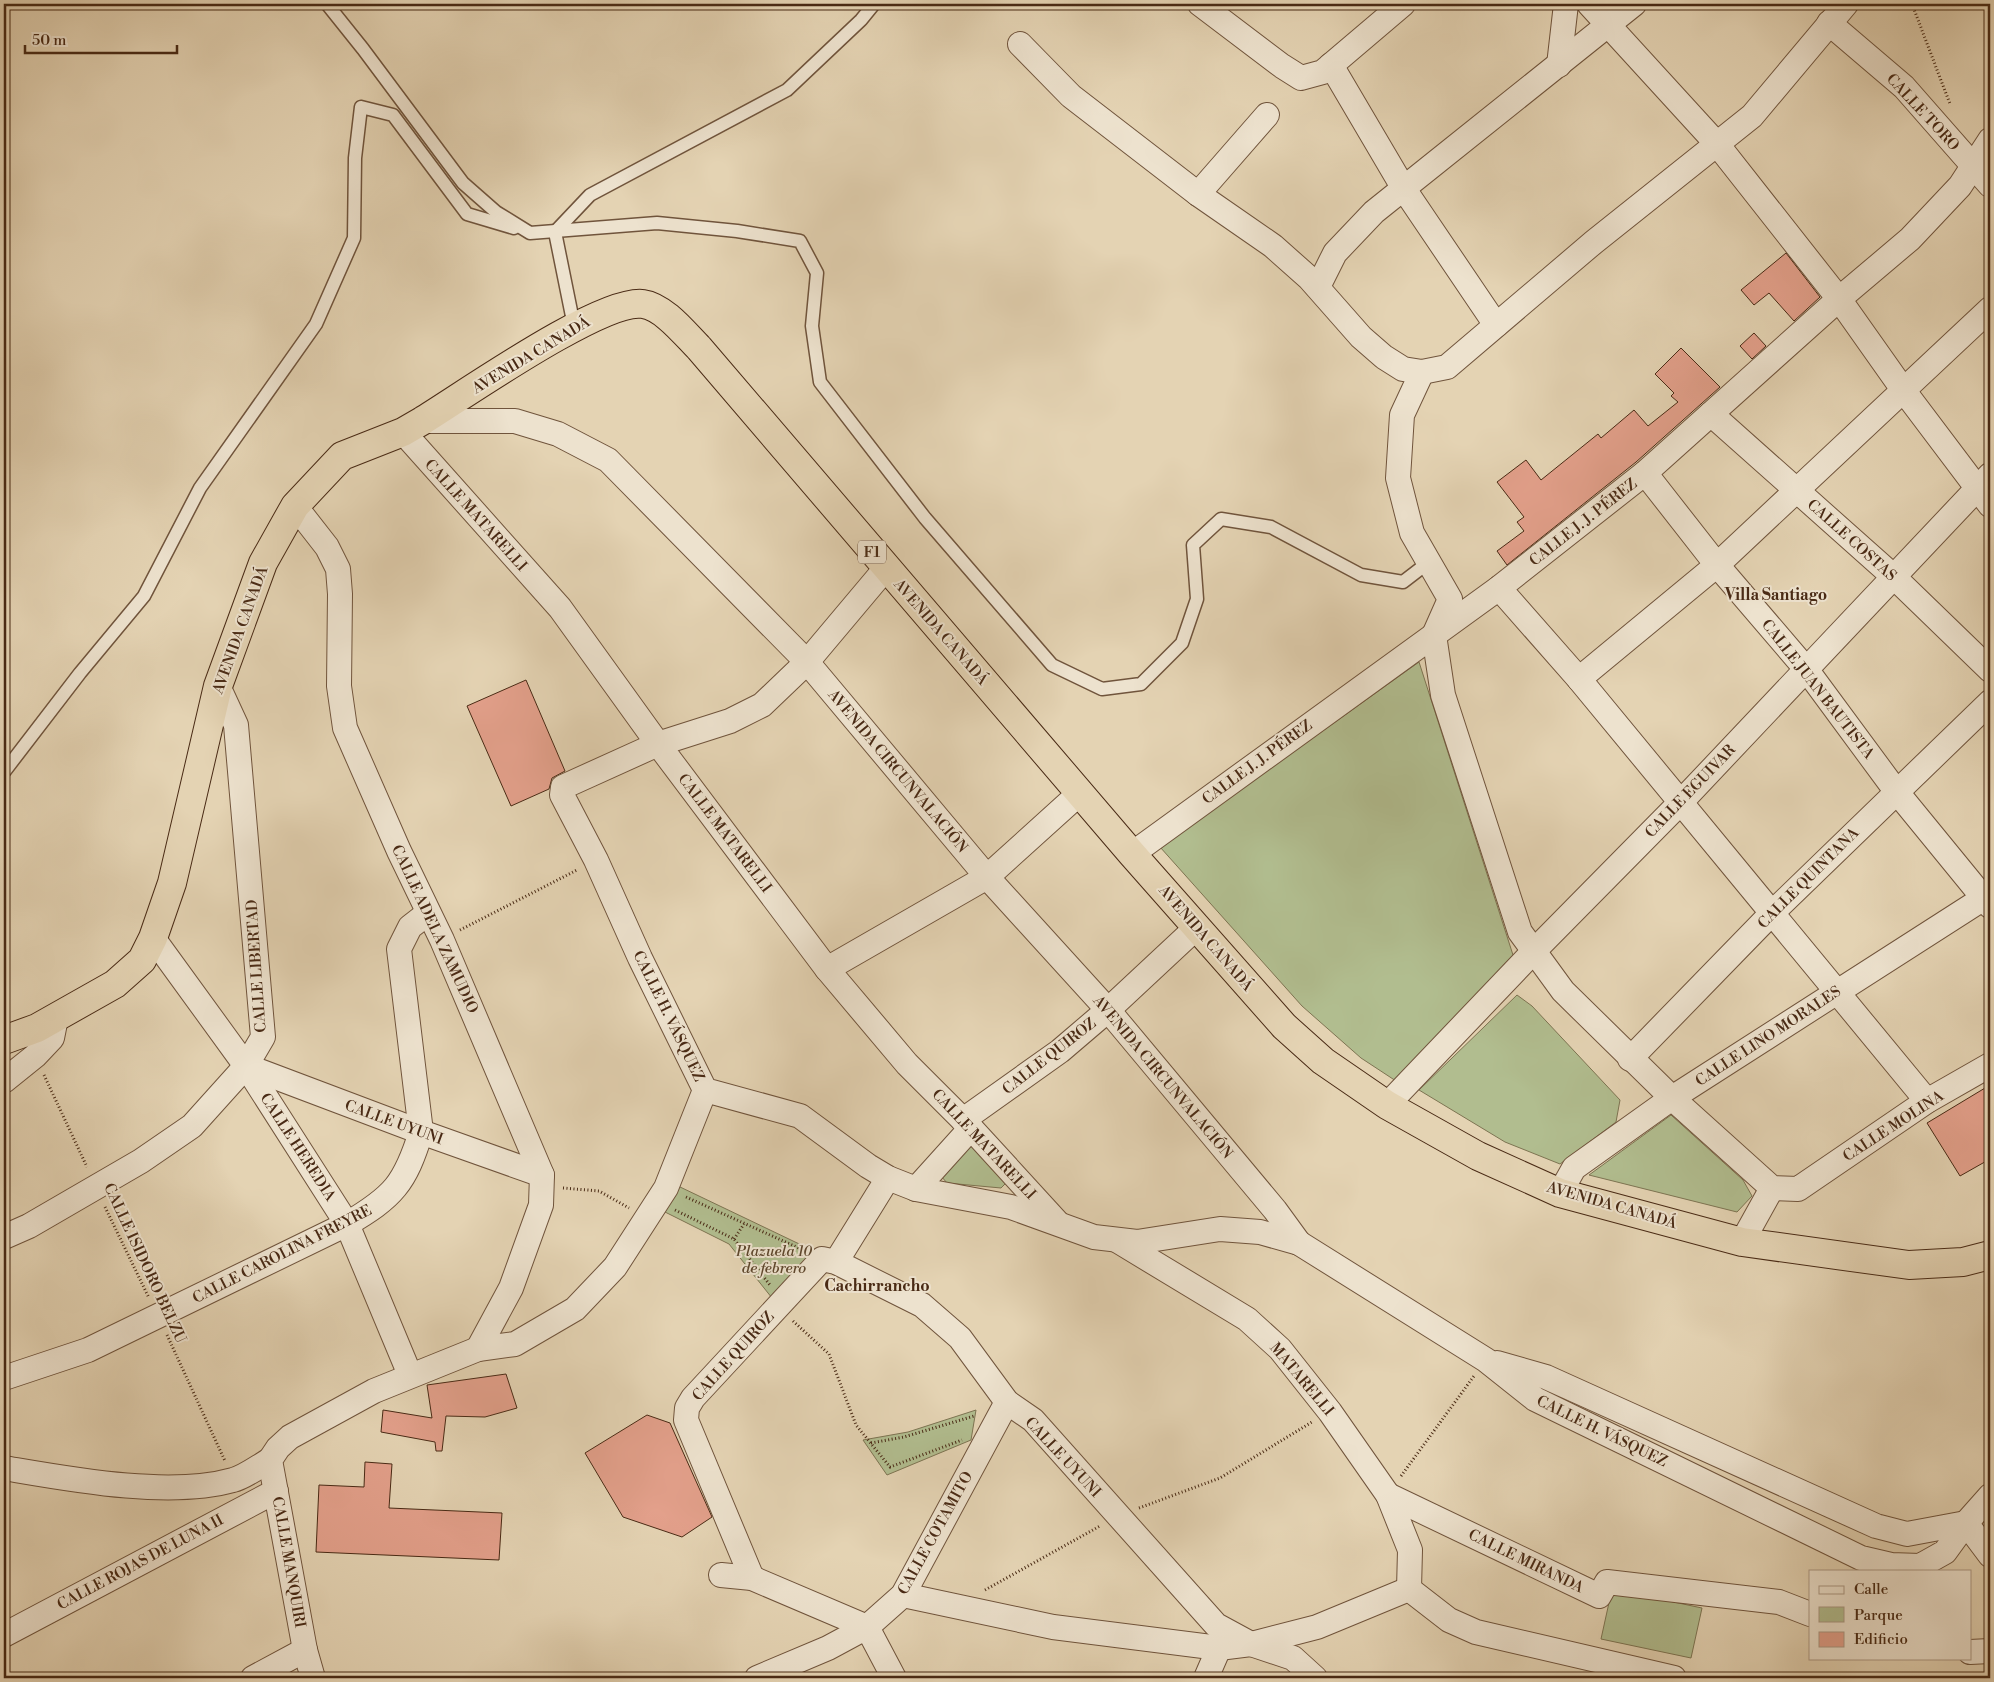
<svg xmlns="http://www.w3.org/2000/svg" width="1994" height="1682" font-family="'Libre Bodoni',serif">
	<style>
		.green { fill: #b1bd8f; stroke: #7d7452 }
		.building { fill: #e3a08b; stroke: #492a15 }
		.lines { fill: none; stroke-linecap: round; stroke-linejoin: round }
		.service-casing { stroke: #70543c; stroke-width: 15 }
		.minor-casing { stroke: #70543c; stroke-width: 26 }
		.trunk-casing { stroke: #492a15; stroke-width: 30 }
		.path { stroke: #492a15; stroke-width: 3; stroke-dasharray: 1 2.5; stroke-linecap: butt }
		.service { stroke: #ede2ce; stroke-width: 12 }
		.minor { stroke: #ede2ce; stroke-width: 24 }
		.trunk { stroke: #e4d3b3; stroke-width: 28 }
		.labels { text-anchor: middle; stroke-width: 4; stroke-linejoin: round; paint-order: stroke }
		.shield { fill: #ede2ce; stroke: #7a614c; stroke-width: 1 }
		.shield-label { font-size: 14px; font-weight: bold; fill: #492a15 }
		.street-label { font-size: 15px; fill: #492a15; stroke: #ede2ce }
		.park-label { font-size: 15px; font-style: italic; fill: #5e472d; stroke: #ede2ce }
		.neighbourhood-label { font-size: 16px; font-weight: bold; fill: #492a15; stroke: #ede2ce }
	</style>
	<rect width="100%" height="100%" fill="#e4d3b3"/>
	<filter id="stains"><feTurbulence type="fractalNoise" baseFrequency=".004" numOctaves="4"/><feColorMatrix values="0 0 0 0 .2 0 0 0 0 .09 0 0 0 0 .02 0 0 0 .5 -.17"/></filter>
	<radialGradient id="worn" r=".72"><stop offset=".6" stop-color="#630" stop-opacity="0"/><stop offset="1" stop-color="#630" stop-opacity=".3"/></radialGradient>
	<g class="green">
		<path d="M1419,662L1513,955L1396,1081L1361,1058L1302,1006L1160,847Z"/>
		<path d="M1517,995L1532,1006L1620,1100L1616,1122L1560,1164L1505,1142L1419,1090Z"/>
		<path d="M1671,1115L1743,1180L1752,1196L1737,1212L1589,1175Z"/>
		<path d="M968,1143L1007,1182L1001,1188L947,1183L941,1176Z"/>
		<path d="M678,1186L816,1252L772,1298L729,1244L663,1211Z"/>
		<path d="M976,1410L971,1440L887,1475L863,1440L908,1432Z"/>
		<path d="M1612,1589L1702,1608L1691,1658L1601,1639Z"/>
	</g>
	<g class="building">
		<path d="M1786,253L1820,297L1794,321L1769,293L1754,305L1741,290Z"/>
		<path d="M1754,333L1766,346L1752,359L1740,346Z"/>
		<path d="M1681,348L1720,387L1636,462L1507,565L1497,551L1524,531L1517,522L1524,517L1497,482L1526,460L1541,480L1598,434L1601,438L1634,410L1648,426L1678,402L1671,396L1674,393L1655,374Z"/>
		<path d="M526,680L565,771L552,778L549,789L511,806L467,706Z"/>
		<path d="M1990,1085V1159L1960,1176L1927,1123Z"/>
		<path d="M506,1374L517,1408L485,1417L446,1416L442,1451H436L435,1442L381,1432L383,1410L432,1418L427,1385Z"/>
		<path d="M647,1415L670,1423L712,1517L682,1537L623,1517L585,1453Z"/>
		<path d="M365,1462L392,1464L389,1508L502,1513L499,1560L316,1552L319,1485L364,1487Z"/>
	</g>
	<g class="lines">
		<defs>
			<g id="service">
				<path d="M327,4L363,49L463,183L496,212L530,233L657,223L737,231L800,241L817,273L812,326L820,382L925,518L1052,665L1102,689L1141,684L1182,643L1197,599L1193,545L1221,519L1271,527L1361,575L1403,582L1429,562"/>
				<path d="M574,326L555,232L590,195L787,90L861,20L874,4"/>
				<path d="M4,772L80,673L144,596L200,488L316,324L354,238L355,158L361,107L393,115L467,214L514,228"/>
			</g>
			<g id="minor">
				<path d="M1200,4L1282,66L1301,78L1323,72L1403,4"/>
				<path d="M1589,4L1717,144L1839,299L1904,391L1990,505"/>
				<path d="M1829,23L1904,87L1990,185"/>
				<path d="M1020,44L1071,96L1198,194L1273,246L1309,278L1361,337L1384,357L1403,369L1422,372L1447,367L1594,242L1752,116L1846,4"/>
				<path d="M1331,65L1404,189L1496,325"/>
				<path d="M1559,65L1566,4"/>
				<path d="M1198,194L1267,115"/>
				<path d="M1318,287L1335,253L1374,212L1634,4"/>
				<path d="M1422,372L1402,415L1398,478L1412,533L1450,599L1434,635L1443,695L1520,932L1563,991L1672,1098L1772,1188L1798,1189L1927,1101L1990,1065"/>
				<path d="M1711,414L1894,577L1990,670"/>
				<path d="M422,421H515L558,434L608,460L807,662L987,877L1108,1010L1275,1210L1299,1243"/>
				<path d="M403,432L560,608L658,744L827,969L907,1064L971,1128L1057,1222"/>
				<path d="M1645,473L1717,565L1806,669L1896,791L1990,906"/>
				<path d="M295,506L327,547L338,569L340,594L339,686L345,728L399,851L442,940L542,1175L541,1205L511,1288L478,1349"/>
				<path d="M886,568L807,662L762,705L730,721L658,744L563,787L562,795L596,860L640,958L705,1090L800,1116L868,1166L888,1178L916,1189L1011,1207L1094,1237L1137,1242L1220,1229L1260,1232L1299,1243L1486,1360L1535,1399L1861,1558L1891,1565L1920,1566L1945,1552L1966,1523L1990,1496"/>
				<path d="M1499,588L1579,679L1927,1101"/>
				<path d="M1579,679L1717,565L1990,309"/>
				<path d="M1132,854L1499,588L1645,473L1839,299L1910,239L1960,186L1990,140"/>
				<path d="M153,938L246,1066L347,1224L410,1375"/>
				<path d="M827,969L987,877L1081,792"/>
				<path d="M1630,1059L1771,914L1990,702"/>
				<path d="M246,1066L421,1132L542,1175"/>
				<path d="M4,1081L35,1056L52,1038L56,1018"/>
				<path d="M1387,1105L1534,951L1680,803L1990,475"/>
				<path d="M963,1120L1060,1051L1108,1010L1197,927"/>
				<path d="M916,1189L971,1128"/>
				<path d="M1560,1193L1574,1168L1672,1098L1990,894"/>
				<path d="M4,1237L29,1226L141,1161L192,1126L246,1066L263,1037L236,725L218,686"/>
				<path d="M1118,1241L1247,1319L1280,1349L1330,1412L1388,1495L1410,1550L1409,1589"/>
				<path d="M1742,1242L1772,1188"/>
				<path d="M836,1262L888,1178"/>
				<path d="M1497,1363L1546,1377L1876,1526L1907,1534L1966,1523"/>
				<path d="M4,1378L88,1350L347,1224C393,1197 405,1184 421,1132L399,949L410,927L428,913"/>
				<path d="M4,1468C69,1479 169,1498 233,1480C245,1477 259,1466 270,1460"/>
				<path d="M1388,1495L1599,1596L1607,1582L1779,1602L1810,1614"/>
				<path d="M1966,1523L1990,1555"/>
				<path d="M721,1575L752,1578L867,1627L894,1678"/>
				<path d="M752,1578L686,1420L687,1408L693,1398L822,1259L836,1262L922,1305L960,1338L1007,1402L1033,1420L1216,1625L1251,1644L1293,1658L1315,1678"/>
				<path d="M1409,1589L1449,1620L1476,1632L1674,1678"/>
				<path d="M903,1595L1053,1627L1219,1648L1251,1644L1317,1627L1409,1589"/>
				<path d="M4,1635L276,1491"/>
				<path d="M1970,1652L1990,1651"/>
				<path d="M253,1678L305,1650"/>
				<path d="M313,1678L305,1650L270,1460L278,1448L290,1437L374,1391L478,1349L515,1344L575,1309L615,1267L666,1188L705,1090"/>
				<path d="M757,1678L828,1648L867,1627L903,1595L1007,1402"/>
				<path d="M1206,1678L1219,1648"/>
			</g>
			<path id="trunk" d="M4,1040L37,1028L115,984L142,960L153,938L172,883L218,686L263,563L295,506L342,456L403,432L422,421C463,396 602,298 643,304C664,307 685,334 699,348L1132,854L1284,1026L1323,1061L1387,1105L1478,1156L1560,1193L1742,1242L1909,1265L1963,1262L1990,1255"/>
		</defs>
		<use href="#service" class="service-casing"/>
		<use href="#minor" class="minor-casing"/>
		<use href="#trunk" class="trunk-casing"/>
		<g class="path">
			<path d="M1912,4L1950,104"/>
			<path d="M460,930L577,870"/>
			<path d="M44,1075L87,1167"/>
			<path d="M563,1188L599,1191L629,1208"/>
			<path d="M686,1197L801,1249"/>
			<path d="M105,1207L149,1298"/>
			<path d="M675,1210L734,1239L770,1285"/>
			<path d="M734,1239L744,1224"/>
			<path d="M793,1321L829,1354L856,1425L890,1467L962,1440"/>
			<path d="M167,1335L225,1461"/>
			<path d="M871,1443L904,1437L974,1416"/>
			<path d="M1401,1476L1474,1376"/>
			<path d="M1139,1508L1220,1478L1312,1422"/>
			<path d="M985,1590L1100,1526"/>
		</g>
		<use href="#service" class="service"/>
		<use href="#minor" class="minor"/>
		<use href="#trunk" class="trunk"/>
	</g>
	<g class="labels">
		<rect class="shield" x="858" y="540.5" width="28" height="23" rx="4"/>
		<g class="shield-label">
			<text x="872" y="557">F1</text>
		</g>
		<g class="street-label">
			<text transform="translate(1923 112) rotate(47)" y="5">CALLE TORO</text>
			<text transform="translate(531 355) rotate(-31)" y="5">AVENIDA CANADÁ</text>
			<text transform="translate(476 515) rotate(48)" y="5">CALLE MATARELLI</text>
			<text transform="translate(1583 522) rotate(-38)" y="5">CALLE J. J. PÉREZ</text>
			<text transform="translate(1852 540) rotate(42)" y="5">CALLE COSTAS</text>
			<text transform="translate(240 630) rotate(-70)" y="5">AVENIDA CANADÁ</text>
			<text transform="translate(941 632) rotate(49)" y="5">AVENIDA CANADÁ</text>
			<text transform="translate(1818 689) rotate(52)" y="5">CALLE JUAN BAUTISTA</text>
			<text transform="translate(1257 762) rotate(-36)" y="5">CALLE J. J. PÉREZ</text>
			<text transform="translate(898 771) rotate(50)" y="5">AVENIDA CIRCUNVALACIÓN</text>
			<text transform="translate(1690 791) rotate(-46)" y="5">CALLE EGUIVAR</text>
			<text transform="translate(725 833) rotate(53)" y="5">CALLE MATARELLI</text>
			<text transform="translate(1808 878) rotate(-45)" y="5">CALLE QUINTANA</text>
			<text transform="translate(435 929) rotate(65)" y="5">CALLE ADELA ZAMUDIO</text>
			<text transform="translate(1206 938) rotate(49)" y="5">AVENIDA CANADÁ</text>
			<text transform="translate(256 966) rotate(-94)" y="5">CALLE LIBERTAD</text>
			<text transform="translate(669 1016) rotate(64)" y="5">CALLE H. VÁSQUEZ</text>
			<text transform="translate(1768 1036) rotate(-33)" y="5">CALLE LINO MORALES</text>
			<text transform="translate(1049 1056) rotate(-38)" y="5">CALLE QUIROZ</text>
			<text transform="translate(1163 1077) rotate(50)" y="5">AVENIDA CIRCUNVALACIÓN</text>
			<text transform="translate(394 1122) rotate(20)" y="5">CALLE UYUNI</text>
			<text transform="translate(1893 1126) rotate(-33)" y="5">CALLE MOLINA</text>
			<text transform="translate(984 1144) rotate(47)" y="5">CALLE MATARELLI</text>
			<text transform="translate(298 1147) rotate(57)" y="5">CALLE HEREDIA</text>
			<text transform="translate(1612 1205) rotate(16)" y="5">AVENIDA CANADÁ</text>
			<text transform="translate(282 1254) rotate(-27)" y="5">CALLE CAROLINA FREYRE</text>
			<text transform="translate(145 1263) rotate(65)" y="5">CALLE ISIDORO BELZU</text>
			<text transform="translate(733 1356) rotate(-48)" y="5">CALLE QUIROZ</text>
			<text transform="translate(1302 1379) rotate(50)" y="5">MATARELLI</text>
			<text transform="translate(1602 1431) rotate(26)" y="5">CALLE H. VÁSQUEZ</text>
			<text transform="translate(1063 1457) rotate(47)" y="5">CALLE UYUNI</text>
			<text transform="translate(935 1533) rotate(-61)" y="5">CALLE COTAMITO</text>
			<text transform="translate(1526 1561) rotate(26)" y="5">CALLE MIRANDA</text>
			<text transform="translate(140 1562) rotate(-28)" y="5">CALLE ROJAS DE LUNA II</text>
			<text transform="translate(289 1562) rotate(80)" y="5">CALLE MANQUIRI</text>
		</g>
		<g class="park-label">
			<text x="774" y="1256">Plazuela 10<tspan x="774" dy="17">de febrero</tspan></text>
		</g>
		<g class="neighbourhood-label">
			<text x="1776" y="600">Villa Santiago</text>
			<text x="877" y="1291">Cachirrancho</text>
		</g>
	</g>
	<rect width="1994" height="1682" fill="none" stroke="#e4d3b3" stroke-width="20"/>
	<rect x="5" y="5" width="1984" height="1672" fill="none" stroke="#492a15" stroke-width="2.5"/>
	<rect x="10" y="10" width="1974" height="1662" fill="none" stroke="#492a15"/>
	<rect x="1809" y="1570" width="162" height="90" fill="#ede2ce" stroke="#ab9884"/>
	<rect x="1819" y="1586" width="25" height="8" fill="#ede2ce" stroke="#ab9884"/>
	<text x="1854" y="1594" font-size="15" fill="#492a15">Calle</text>
	<rect x="1819" y="1607" width="25" height="15" fill="#b1bd8f" stroke="#ab9884"/>
	<text x="1854" y="1620" font-size="15" fill="#492a15">Parque</text>
	<rect x="1819" y="1632" width="25" height="15" fill="#e3a08b" stroke="#ab9884"/>
	<text x="1854" y="1644" font-size="15" fill="#492a15">Edificio</text>
	<path d="M25 45v8h152v-8" fill="none" stroke="#492a15" stroke-width="2.5"/>
	<text x="32" y="45" font-size="15" fill="#492a15" stroke="#ede2ce" stroke-width="4" paint-order="stroke">50 m</text>
	<rect width="100%" height="100%" filter="url(#stains)"/>
	<rect width="100%" height="100%" fill="url(#worn)"/>
</svg>
